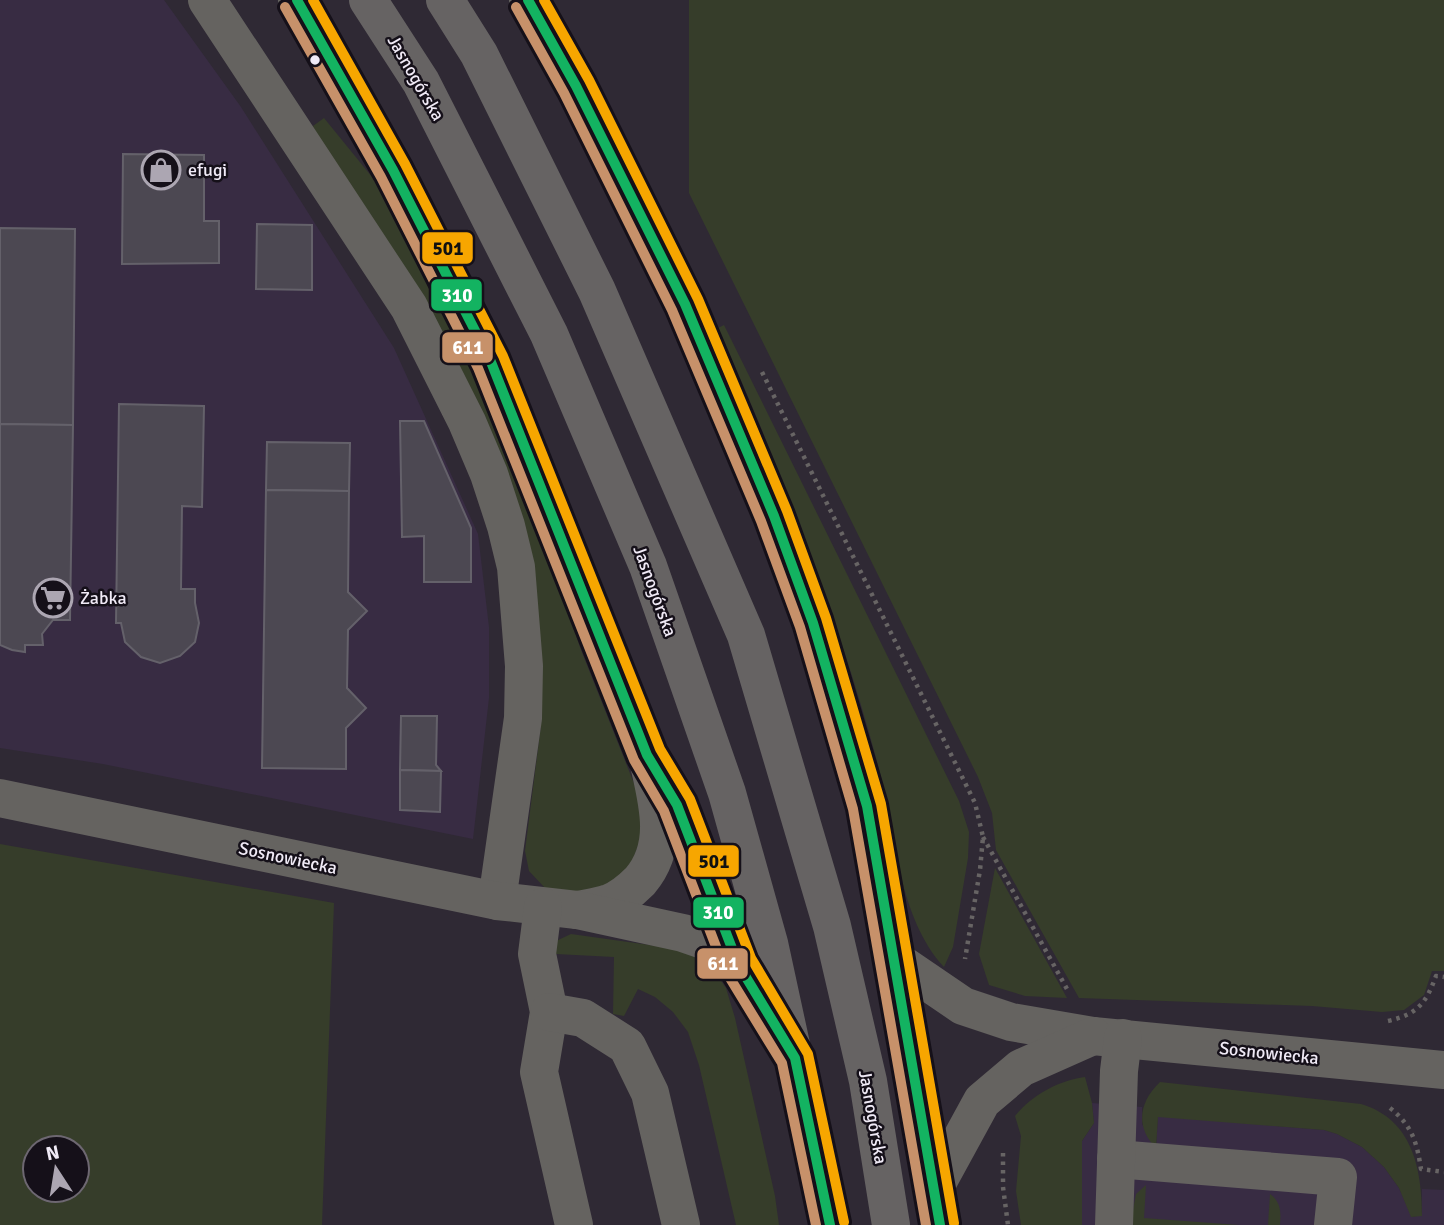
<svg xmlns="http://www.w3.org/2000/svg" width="1444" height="1225" font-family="Signika,sans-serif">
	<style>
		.built { fill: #382c43 }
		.green { fill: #363d2a; fill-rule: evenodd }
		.building { fill: #4c4852; stroke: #64616a; stroke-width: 2 }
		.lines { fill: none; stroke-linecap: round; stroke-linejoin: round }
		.path { stroke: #676464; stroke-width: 4.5; stroke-dasharray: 3.5 5; stroke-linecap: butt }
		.minor { stroke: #656360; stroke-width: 38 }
		.major { stroke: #666363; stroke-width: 38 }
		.bus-1-casing { stroke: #151019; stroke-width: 16 }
		.bus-2-casing { stroke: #151019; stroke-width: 16 }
		.bus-3-casing { stroke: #151019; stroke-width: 16 }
		.bus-1 { stroke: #13b361; stroke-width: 10 }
		.bus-2 { stroke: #c7916a; stroke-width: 10 }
		.bus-3 { stroke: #f7a600; stroke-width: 10 }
		.bus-dot { fill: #f0eaf6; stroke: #151019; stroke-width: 2.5 }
		.labels { text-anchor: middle; stroke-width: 5; stroke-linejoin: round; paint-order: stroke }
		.street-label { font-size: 18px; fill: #f0eaf6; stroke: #151019 }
		.poi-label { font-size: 18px; fill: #f0eaf6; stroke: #151019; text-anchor: start }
		.line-badge { stroke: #151019; stroke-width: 2.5 }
		.badge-label { font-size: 19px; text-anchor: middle; font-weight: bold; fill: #fff }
		.pale-badge-label { font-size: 19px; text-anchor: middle; font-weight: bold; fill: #111 }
	</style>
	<rect width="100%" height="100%" fill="#2f2934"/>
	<g class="built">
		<path d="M0,0H164L241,107L394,348L478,534L489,627V698L473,839L103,764L0,748Z"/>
		<path d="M1092,1103L1142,1107V1124L1156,1147L1158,1116L1324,1130L1337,1134L1362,1147L1384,1167L1399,1188L1412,1217L1422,1215V1189L1444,1190V1225H1082V1141L1094,1123Z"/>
	</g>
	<g class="green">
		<path d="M689,0H1444V971H1432L1424,995L1404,1010L1382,1012L1312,1006L1079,998L996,850L992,813L978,777L689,193Z"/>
		<path d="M324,118L381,188L441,301L535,512L581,650L641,801L647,820L629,871L591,893L545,888L529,871L525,851L541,725L536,592L313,126Z"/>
		<path d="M724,325L959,801L969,832L968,858L953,947L944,967C899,918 895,836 880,773C869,730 856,687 842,645C807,537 764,432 718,328Z"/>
		<path d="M0,844L334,903L322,1225H0ZM35,1148H77V1190H35Z"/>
		<path d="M995,868L1067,998L1025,996L989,985L979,954Z"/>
		<path d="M571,934L664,947L692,954L712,968L726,988L735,1018L775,1196L779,1225H736L699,1065L688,1032L673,1012L655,997L638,989L624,1016L613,1014L614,957L556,954V941Z"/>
		<path d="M1085,1077L1092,1103L1094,1123L1082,1141V1225H1021L1016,1191L1021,1136L1015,1116C1031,1096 1059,1080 1085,1077Z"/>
		<path d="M1160,1082L1361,1104C1412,1119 1422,1168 1422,1216L1411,1217L1399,1188L1384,1167L1362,1147L1337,1134L1324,1130L1158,1117L1156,1148C1135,1127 1139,1102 1160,1082Z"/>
		<path d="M1146,1185L1144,1218L1239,1225H1130L1136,1194Z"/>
		<path d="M1270,1194C1281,1202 1281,1212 1280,1225H1268Z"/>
	</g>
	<g class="building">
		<path d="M123,154L204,155V221H219V263L122,264Z"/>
		<path d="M257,224L312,225V290L256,289Z"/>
		<path d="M0,228L75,229L73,425L0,424Z"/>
		<path d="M119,404L204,406L202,507L182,506L181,589H195V603L199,623L195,642L180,656L160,663L141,657L125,642L121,623H116Z"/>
		<path d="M400,421H424L471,528V582H424V536L402,537Z"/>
		<path d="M0,424L73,425L70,620H53L42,634L43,645H25V652L12,650L0,645Z"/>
		<path d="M267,442L350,443L349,491L266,490Z"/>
		<path d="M266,490L349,491L348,592L367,611L348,630L347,688L366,708L346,728V769L262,768Z"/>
		<path d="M401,716H437L436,765L441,771L400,770Z"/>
		<path d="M400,770L441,771L440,812L400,810Z"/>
	</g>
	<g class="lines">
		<g class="path">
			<path d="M762,372L975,803L983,837L980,870L965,959"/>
			<path d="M983,837L1067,989"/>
			<path d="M1388,1021C1418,1014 1426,1003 1436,976L1444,977"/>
			<path d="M1390,1108C1412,1125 1417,1143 1421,1169L1444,1172"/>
			<path d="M1003,1153V1187L1008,1225"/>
		</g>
		<g class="minor">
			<path d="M207,0L409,307L467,422L489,474L506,526L516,567L524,666L523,718L497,901"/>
			<path d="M297,0L393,170L491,362L647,755C656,797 672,844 640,881C632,889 620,899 609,903C599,907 587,908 577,910"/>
			<path d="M528,0L576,86L685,304L774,516L813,623L867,806L935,1187"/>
			<path d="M0,798L497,901L577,910L683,933L712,943L738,964"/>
			<path d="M543,907L537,954L549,1012L539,1072L574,1225"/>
			<path d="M894,959L963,1006L1011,1022L1093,1036L1444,1070"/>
			<path d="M549,1012L583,1018L627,1046L650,1093L681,1225"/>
			<path d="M1116,1159L1338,1177L1333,1225"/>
			<path d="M935,1187L982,1101L1021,1068L1093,1036"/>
			<path d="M1114,1225L1119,1071L1123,1038"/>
		</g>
		<g class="major">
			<path d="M368,0L421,82L549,334L648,566L727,793L769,943L830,1225"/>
			<path d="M445,0L479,54L597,291L746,635L832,926L868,1081L891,1225"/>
			<path d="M647,755L677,805L738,964L778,1029"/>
			<path d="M935,1187L940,1225"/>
		</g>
		<defs>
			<g id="bus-1">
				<path d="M297,0L393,170L491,362L647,755L677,805L738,964L795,1058L830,1225"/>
				<path d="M528,0L576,86L685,304L774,516L813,623L867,806L940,1225"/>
			</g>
			<g id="bus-2">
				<path d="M285,7L381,177L478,368L634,760L664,811L725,970L782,1063L816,1225"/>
				<path d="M516,7L564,93L672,310L761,521L800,627L853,809L926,1225"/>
			</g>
			<g id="bus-3">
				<path d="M313,0L405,164L503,356L660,749L690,799L751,958L808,1054L844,1222"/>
				<path d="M544,0L589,80L698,299L787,511L826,618L881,804L954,1223"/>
			</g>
		</defs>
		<use href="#bus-1" class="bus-1-casing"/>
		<use href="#bus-2" class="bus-2-casing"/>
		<use href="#bus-3" class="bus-3-casing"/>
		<use href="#bus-1" class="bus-1"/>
		<use href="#bus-2" class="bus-2"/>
		<use href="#bus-3" class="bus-3"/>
	</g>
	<defs>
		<symbol id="shop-ring" viewBox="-11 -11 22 22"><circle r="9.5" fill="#151019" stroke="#aca6b2" stroke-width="1.5"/><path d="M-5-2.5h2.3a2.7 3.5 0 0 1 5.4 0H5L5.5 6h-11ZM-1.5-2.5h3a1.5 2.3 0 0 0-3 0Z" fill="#aca6b2"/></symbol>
		<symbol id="supermarket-ring" viewBox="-11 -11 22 22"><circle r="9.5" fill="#151019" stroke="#aca6b2" stroke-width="1.5"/><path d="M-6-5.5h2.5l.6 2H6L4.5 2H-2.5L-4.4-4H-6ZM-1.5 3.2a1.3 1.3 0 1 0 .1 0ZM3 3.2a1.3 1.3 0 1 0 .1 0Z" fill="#aca6b2"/></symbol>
	</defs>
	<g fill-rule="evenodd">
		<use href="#shop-ring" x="139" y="148" width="44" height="44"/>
		<use href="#supermarket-ring" x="31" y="576" width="44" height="44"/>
	</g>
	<circle class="bus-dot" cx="315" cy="60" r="6"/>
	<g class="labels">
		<g class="street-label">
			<text transform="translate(416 78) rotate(60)" y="6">Jasnogórska</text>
			<text transform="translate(655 591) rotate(70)" y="6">Jasnogórska</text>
			<text transform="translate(288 858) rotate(12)" y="6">Sosnowiecka</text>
			<text transform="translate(1269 1053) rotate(6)" y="6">Sosnowiecka</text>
			<text transform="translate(873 1117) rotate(80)" y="6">Jasnogórska</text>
		</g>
		<g class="poi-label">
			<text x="188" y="176">efugi</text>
			<text x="80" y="604">Żabka</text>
		</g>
	</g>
	<g class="line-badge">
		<rect x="421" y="231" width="53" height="34" rx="7" fill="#f7a600"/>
		<rect x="430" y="278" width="53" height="34" rx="7" fill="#13b361"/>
		<rect x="441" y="331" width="53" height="33" rx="7" fill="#c7916a"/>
		<rect x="687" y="844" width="53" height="34" rx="7" fill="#f7a600"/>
		<rect x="692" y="896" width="53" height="33" rx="7" fill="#13b361"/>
		<rect x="696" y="947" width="53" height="33" rx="7" fill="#c7916a"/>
	</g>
	<g class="badge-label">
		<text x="457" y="302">310</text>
		<text x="468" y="354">611</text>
		<text x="718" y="919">310</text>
		<text x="723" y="970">611</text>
	</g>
	<g class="pale-badge-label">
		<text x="448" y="255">501</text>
		<text x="714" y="868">501</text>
	</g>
	<g transform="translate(56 1169) rotate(348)"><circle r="33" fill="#151019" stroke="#6d6771" stroke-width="2"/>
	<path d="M0-5L12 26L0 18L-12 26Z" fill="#aca6b2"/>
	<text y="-10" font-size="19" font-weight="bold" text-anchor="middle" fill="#f0eaf6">N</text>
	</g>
</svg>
